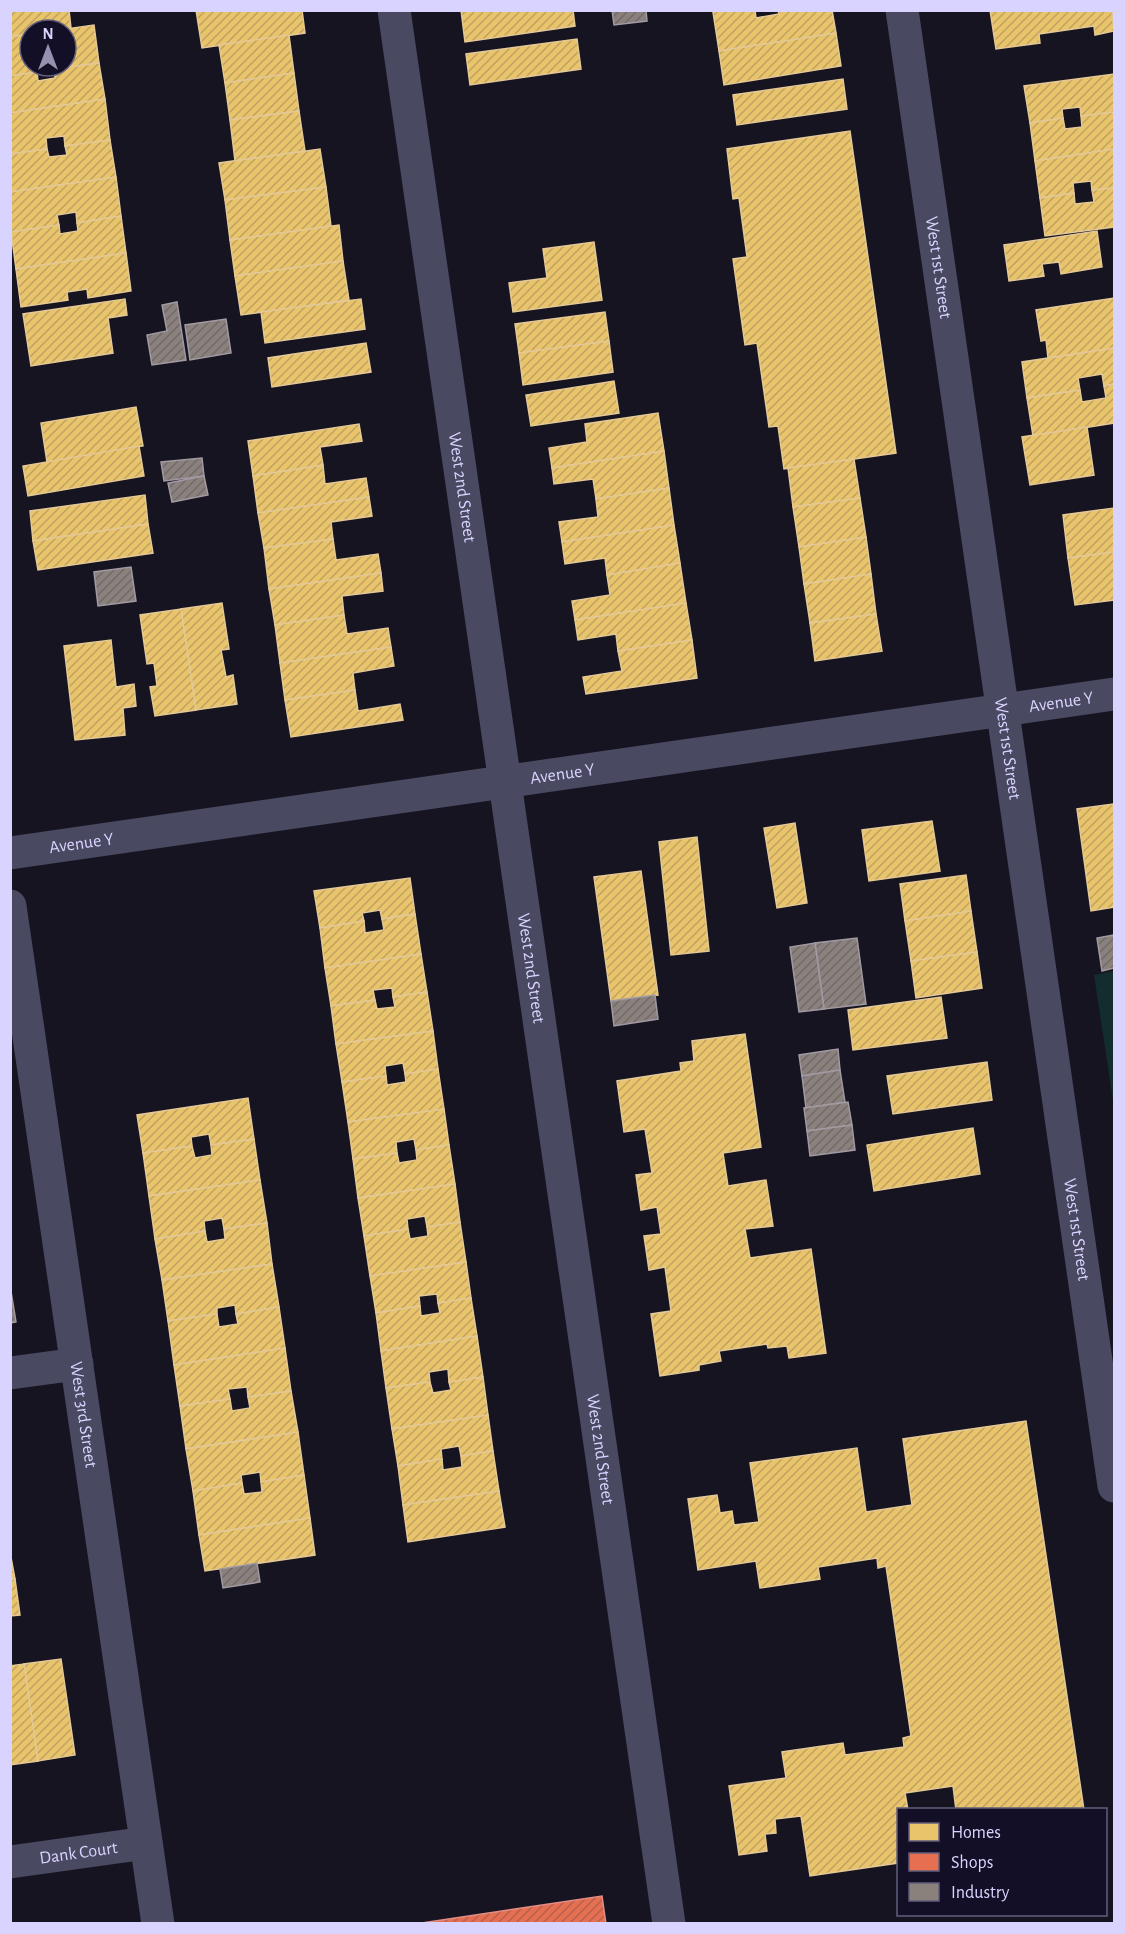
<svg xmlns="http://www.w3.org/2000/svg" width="1125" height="1934" font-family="'Alegreya Sans',sans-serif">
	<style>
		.park { fill: #132c2d }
		.homes { fill: url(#homes-hatch); stroke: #e4c997; stroke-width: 1.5 }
		.shops { fill: url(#shops-hatch); stroke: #e38d85; stroke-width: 1.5 }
		.industry { fill: url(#industry-hatch); stroke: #a29aa3; stroke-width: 1.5 }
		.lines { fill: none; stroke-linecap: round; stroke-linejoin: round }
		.minor { stroke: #4a4962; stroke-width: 33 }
		.labels { text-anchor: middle; stroke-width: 6; stroke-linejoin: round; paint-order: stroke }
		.street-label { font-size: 18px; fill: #d9d4ff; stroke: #130f26 }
	</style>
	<defs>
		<pattern id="homes-hatch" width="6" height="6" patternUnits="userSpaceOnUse" patternTransform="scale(1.5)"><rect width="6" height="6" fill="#e9c46a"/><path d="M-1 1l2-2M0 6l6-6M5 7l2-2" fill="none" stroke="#bfa362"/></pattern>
		<pattern id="shops-hatch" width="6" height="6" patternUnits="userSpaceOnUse" patternTransform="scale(1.5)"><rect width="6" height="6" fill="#e76f51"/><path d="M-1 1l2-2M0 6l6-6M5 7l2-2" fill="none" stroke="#b56150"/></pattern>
		<pattern id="industry-hatch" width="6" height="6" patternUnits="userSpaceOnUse" patternTransform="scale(1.5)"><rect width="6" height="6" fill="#8a817c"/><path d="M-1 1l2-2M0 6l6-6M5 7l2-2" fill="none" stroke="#706a6b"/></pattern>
	</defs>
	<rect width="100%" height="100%" fill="#161421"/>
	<path class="park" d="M1114,971V1107L1094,975Z"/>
	<g class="homes">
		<path d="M10,10H69L71,28L30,30V34L10,37Z"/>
		<path d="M196,10H302L305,33L202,48Z"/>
		<path d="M461,10H573L575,26L465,42Z"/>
		<path d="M723,10H755L756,18L779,14L778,10H832L836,33L719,51L713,12Z"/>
		<path d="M990,10H1112L1114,31L1095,35L1094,26L1039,34L1040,43L996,49Z"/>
		<path d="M94,25L99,63L54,69V66H66V30H59Z"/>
		<path d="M836,33L841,66L724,85L719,51Z"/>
		<path d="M30,34V66H36L37,72L10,76V37Z"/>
		<path d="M289,35L294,73L225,83L219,45Z"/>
		<path d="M577,39L581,69L470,85L466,54Z"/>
		<path d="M99,63L105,99L10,113V76L37,72L38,81L55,78L54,69Z"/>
		<path d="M294,73L299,111L230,120L225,83Z"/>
		<path d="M1114,74V112L1081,116L1080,107L1062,109L1063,118L1030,123L1024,86Z"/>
		<path d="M843,79L847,109L737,125L733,95Z"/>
		<path d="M105,99L110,140L65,146L64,136L46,138L47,149L10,154V113Z"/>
		<path d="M299,111L305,151L235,161L230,120Z"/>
		<path d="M1114,112V149L1035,161L1030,123L1063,118L1065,129L1082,127L1081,116Z"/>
		<path d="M850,131L896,453L784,469L778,426L769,427L757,343L745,345L733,259L747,257L739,198L733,199L727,149Z"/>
		<path d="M110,140L116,177L10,192V154L47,149L49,157L67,155L65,146Z"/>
		<path d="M320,149L326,187L225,200L219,163Z"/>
		<path d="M1114,149V188L1092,190L1091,181L1073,183L1074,193L1040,198L1035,161Z"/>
		<path d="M116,177L121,216L77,223L76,212L57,215L59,225L11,232L10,192Z"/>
		<path d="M326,187L331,226L230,240L225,200Z"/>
		<path d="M1114,188V227L1045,236L1040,198L1074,193L1075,204L1094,202L1092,190Z"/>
		<path d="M121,216L126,253L16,269L11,232L59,225L60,234L78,231L77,223Z"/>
		<path d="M339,225L343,261L235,276L230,240Z"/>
		<path d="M1097,231L1102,267L1061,274L1059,262L1042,264L1044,276L1009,281L1004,245Z"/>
		<path d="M594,242L602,300L513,312L509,283L547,278L543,249Z"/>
		<path d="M126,253L131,291L88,298L87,289L67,292L68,300L21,307L16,269Z"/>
		<path d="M343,261L349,300L241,315L235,276Z"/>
		<path d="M1114,298V348L1048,358L1046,340L1041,341L1036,310Z"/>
		<path d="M125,299L127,315L108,318L113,353L31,366L23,314Z"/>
		<path d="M361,299L365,329L265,343L261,312Z"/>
		<path d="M605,312L609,341L519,353L515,324Z"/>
		<path d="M609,341L613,372L523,385L519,353Z"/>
		<path d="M366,343L371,372L272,387L268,358Z"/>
		<path d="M1114,348V384L1104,386L1102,374L1078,378L1080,390L1027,398L1022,362Z"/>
		<path d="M614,381L619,413L531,426L526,395Z"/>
		<path d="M1114,384V423L1033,436L1027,398L1080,390L1082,402L1106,398L1104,386Z"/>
		<path d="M136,407L143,446L47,462L41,423Z"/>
		<path d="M658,413L664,451L552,468L549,448L587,442L585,424Z"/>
		<path d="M359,424L362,441L320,447L323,465L253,476L248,441Z"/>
		<path d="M1087,427L1094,475L1030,485L1022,437Z"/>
		<path d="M139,446L144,476L28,496L23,466Z"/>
		<path d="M664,451L669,488L596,499L593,479L554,484L552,468Z"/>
		<path d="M854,459L860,498L793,507L788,468Z"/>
		<path d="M323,465L325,484L366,478L369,497L258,513L253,476Z"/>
		<path d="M669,488L674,525L562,542L559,522L598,517L596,499Z"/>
		<path d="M145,495L148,524L33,541L30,511Z"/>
		<path d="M369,497L372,516L331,522L333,539L264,548L258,513Z"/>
		<path d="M860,498L866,537L799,547L793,507Z"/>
		<path d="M1114,508V552L1068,558L1063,515Z"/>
		<path d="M148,524L153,553L38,570L33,541Z"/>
		<path d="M674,525L680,563L607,575L605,558L565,564L562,542Z"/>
		<path d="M866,537L871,574L804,584L799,547Z"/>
		<path d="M333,539L336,560L378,554L381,573L269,589L264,548Z"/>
		<path d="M1114,552V600L1075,605L1068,558Z"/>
		<path d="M680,563L686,603L575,620L572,601L610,595L607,575Z"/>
		<path d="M381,573L383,591L342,596L344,615L275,625L269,589Z"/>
		<path d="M871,574L876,614L810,623L804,584Z"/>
		<path d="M222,603L229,649L221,650L226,677L233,675L237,704L196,710L181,609Z"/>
		<path d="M686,603L692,640L618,651L616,634L578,640L575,620Z"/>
		<path d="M181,609L196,710L155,716L150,687L157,686L154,663L147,664L140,615Z"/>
		<path d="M876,614L882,651L815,661L810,623Z"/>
		<path d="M344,615L347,634L388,628L391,647L280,663L275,625Z"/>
		<path d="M111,640L116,687L134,684L136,706L123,708L125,735L75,740L64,646Z"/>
		<path d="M692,640L697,678L586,694L583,677L622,671L618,651Z"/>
		<path d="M391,647L394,666L353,673L355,690L285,700L280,663Z"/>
		<path d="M355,690L358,711L400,704L403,720L291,737L285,700Z"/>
		<path d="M1113,804L1114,815V907L1091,911L1077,809Z"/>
		<path d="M932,821L940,871L869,881L862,830Z"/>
		<path d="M795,823L807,903L777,908L764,828Z"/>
		<path d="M697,837L709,951L671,955L659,842Z"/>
		<path d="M641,871L658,995L611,1001L594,877Z"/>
		<path d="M966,875L971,911L905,921L900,884Z"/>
		<path d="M410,878L415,914L382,919L380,910L362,913L364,921L320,928L314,891Z"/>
		<path d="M971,911L977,952L911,961L905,921Z"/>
		<path d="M415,914L421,954L325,968L320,928L364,921L365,933L384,930L382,919Z"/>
		<path d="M977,952L982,988L916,998L911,961Z"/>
		<path d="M421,954L427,992L393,997L392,988L373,990L375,1000L331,1006L325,968Z"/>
		<path d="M427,992L433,1031L336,1044L331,1006L375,1000L377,1009L395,1007L393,997Z"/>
		<path d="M941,997L947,1038L853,1050L848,1010Z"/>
		<path d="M433,1031L438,1069L405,1074L403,1063L385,1066L386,1076L342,1082L336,1044Z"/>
		<path d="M745,1034L761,1147L723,1153L728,1186L766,1180L773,1226L745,1229L750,1258L811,1249L826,1353L789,1358L787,1346L768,1348L767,1344L719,1351L721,1361L699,1365V1370L660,1376L651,1314L671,1311L665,1267L649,1270L644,1236L661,1234L657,1207L641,1210L636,1175L652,1173L645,1129L624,1132L617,1081L681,1071L680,1063L694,1061L692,1041Z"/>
		<path d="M987,1062L992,1100L893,1114L887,1076Z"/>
		<path d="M438,1069L444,1109L348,1122L342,1082L386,1076L387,1085L406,1082L405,1074Z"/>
		<path d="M248,1098L254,1139L211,1145L209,1134L191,1137L192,1146L143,1153L137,1115Z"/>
		<path d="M444,1109L449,1145L416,1150L414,1139L396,1142L397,1153L353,1159L348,1122Z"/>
		<path d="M973,1128L980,1174L874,1191L867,1145Z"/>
		<path d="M254,1139L260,1180L149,1196L143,1153L192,1146L195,1158L212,1155L211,1145Z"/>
		<path d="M449,1145L455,1184L358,1198L353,1159L397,1153L399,1163L417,1160L416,1150Z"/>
		<path d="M260,1180L267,1223L224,1229L222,1218L204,1221L205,1231L155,1239L149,1196Z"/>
		<path d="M455,1184L460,1222L427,1227L425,1216L407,1219L408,1229L364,1236L358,1198Z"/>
		<path d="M460,1222L466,1262L370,1276L364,1236L408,1229L410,1239L428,1236L427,1227Z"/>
		<path d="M267,1223L272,1264L162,1280L155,1239L205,1231L207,1242L225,1239L224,1229Z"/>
		<path d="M466,1262L471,1298L438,1303L437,1294L419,1296L420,1306L376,1313L370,1276Z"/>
		<path d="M272,1264L279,1307L236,1314L235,1305L217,1308V1314L168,1321L162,1280Z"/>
		<path d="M471,1298L477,1336L381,1351L376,1313L420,1306L421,1316L440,1313L438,1303Z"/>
		<path d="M279,1307L285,1348L174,1365L168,1321L217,1314L219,1327L238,1324L236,1314Z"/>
		<path d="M477,1336L483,1377L449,1382L448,1369L429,1372L430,1382L386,1388L381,1351Z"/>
		<path d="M285,1348L291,1391L248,1397L247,1387L228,1389L230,1399L180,1406L174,1365Z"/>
		<path d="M483,1377L488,1415L392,1429L386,1388L430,1382L433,1393L451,1390L449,1382Z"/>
		<path d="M291,1391L298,1432L186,1449L180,1406L230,1399L232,1411L250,1408L248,1397Z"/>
		<path d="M488,1415L493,1451L461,1456L459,1446L441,1449L442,1459L398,1466L392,1429Z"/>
		<path d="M1026,1421L1084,1810H956L953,1786L905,1793L908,1810H898V1863L810,1876L801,1816L775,1819L776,1833L765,1834L767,1851L739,1855L729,1786L786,1778L782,1752L843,1743L845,1755L904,1747L903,1738L911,1736L886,1566L878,1568L877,1558L818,1567L820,1579L760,1588L756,1561L698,1570L688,1499L717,1495L720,1513L732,1511L734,1525L759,1522L750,1463L857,1448L866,1512L912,1505L903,1439Z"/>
		<path d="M298,1432L304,1475L261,1482L260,1472L241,1475L242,1483L193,1491L186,1449Z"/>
		<path d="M493,1451L499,1491L403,1505L398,1466L442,1459L443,1470L462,1467L461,1456Z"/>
		<path d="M304,1475L310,1518L199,1535L193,1491L242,1483L244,1494L262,1492L261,1482Z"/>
		<path d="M499,1491L505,1527L408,1542L403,1505Z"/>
		<path d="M310,1518L315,1555L205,1571L199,1535Z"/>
		<path d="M10,1552L15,1579L10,1580Z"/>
		<path d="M15,1579L20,1615L10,1616V1580Z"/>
		<path d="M61,1659L75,1755L38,1761L24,1664Z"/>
		<path d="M24,1664L38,1761L10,1765V1666Z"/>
	</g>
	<path class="shops" d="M602,1896L606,1924H415Z"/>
	<g class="industry">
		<path d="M612,10H646L647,21L614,25Z"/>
		<path d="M177,302L186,360L152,365L147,335L167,331L162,305Z"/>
		<path d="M226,319L231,353L190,360L185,325Z"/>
		<path d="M202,458L204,476L164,481L161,462Z"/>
		<path d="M204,476L208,495L172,502L168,483Z"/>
		<path d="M131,567L136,601L98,606L94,572Z"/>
		<path d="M1114,935V968L1102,971L1097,938Z"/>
		<path d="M857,938L866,1004L824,1009L815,943Z"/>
		<path d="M815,943L824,1009L799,1012L790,947Z"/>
		<path d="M655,995L658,1019L614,1026L611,1001Z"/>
		<path d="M838,1049L840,1070L802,1076L799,1055Z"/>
		<path d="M840,1070L845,1102L806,1108L802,1076Z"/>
		<path d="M848,1102L852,1125L807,1131L804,1108Z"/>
		<path d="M852,1125L855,1150L810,1156L807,1131Z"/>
		<path d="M10,1285L16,1322L10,1323Z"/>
		<path d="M257,1563L260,1582L223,1588L220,1569Z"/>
	</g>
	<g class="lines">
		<g class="minor">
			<path id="s1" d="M394,10L669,1924"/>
			<path id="s2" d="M902,10L1114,1486"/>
			<path id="s3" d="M10,853L1114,694"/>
			<path id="s4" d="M10,906L158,1924"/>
			<path d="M10,1373L77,1364"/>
			<path id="s5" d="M10,1862L146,1843"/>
		</g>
	</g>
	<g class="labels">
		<g class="street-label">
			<text dy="6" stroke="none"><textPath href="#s2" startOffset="260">West 1st Street</textPath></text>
			<text dy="6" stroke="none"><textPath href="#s1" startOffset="482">West 2nd Street</textPath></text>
			<text dy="6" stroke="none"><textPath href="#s3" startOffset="1062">Avenue Y</textPath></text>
			<text dy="6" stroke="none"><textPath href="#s2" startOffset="746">West 1st Street</textPath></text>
			<text dy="6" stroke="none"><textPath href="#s3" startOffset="558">Avenue Y</textPath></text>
			<text dy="6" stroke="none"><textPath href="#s3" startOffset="72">Avenue Y</textPath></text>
			<text dy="6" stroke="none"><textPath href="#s1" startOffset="968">West 2nd Street</textPath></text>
			<text dy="6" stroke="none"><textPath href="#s2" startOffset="1232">West 1st Street</textPath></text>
			<text dy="6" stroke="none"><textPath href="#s4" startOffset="514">West 3rd Street</textPath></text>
			<text dy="6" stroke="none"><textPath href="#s1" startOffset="1454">West 2nd Street</textPath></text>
			<text dy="6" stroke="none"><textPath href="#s5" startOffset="69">Dank Court</textPath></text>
		</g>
	</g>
	<rect width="1125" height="1934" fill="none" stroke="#d9d4ff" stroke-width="24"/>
	<rect x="897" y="1808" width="210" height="108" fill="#130f26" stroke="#625e7d" stroke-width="1.5"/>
	<rect x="909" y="1823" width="30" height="18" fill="#e9c46a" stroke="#625e7d" stroke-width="1.5"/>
	<text x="951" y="1838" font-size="18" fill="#d9d4ff">Homes</text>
	<rect x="909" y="1853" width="30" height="18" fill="#e76f51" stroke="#625e7d" stroke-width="1.5"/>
	<text x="951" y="1868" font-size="18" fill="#d9d4ff">Shops</text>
	<rect x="909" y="1883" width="30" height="18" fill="#8a817c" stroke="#625e7d" stroke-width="1.5"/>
	<text x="951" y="1898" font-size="18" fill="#d9d4ff">Industry</text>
	<g transform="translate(48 48)"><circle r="28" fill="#130f26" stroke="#625e7d" stroke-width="1.5"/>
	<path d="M0-4.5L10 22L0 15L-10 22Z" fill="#9591b1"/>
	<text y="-9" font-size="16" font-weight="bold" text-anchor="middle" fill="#d9d4ff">N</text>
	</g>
</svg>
